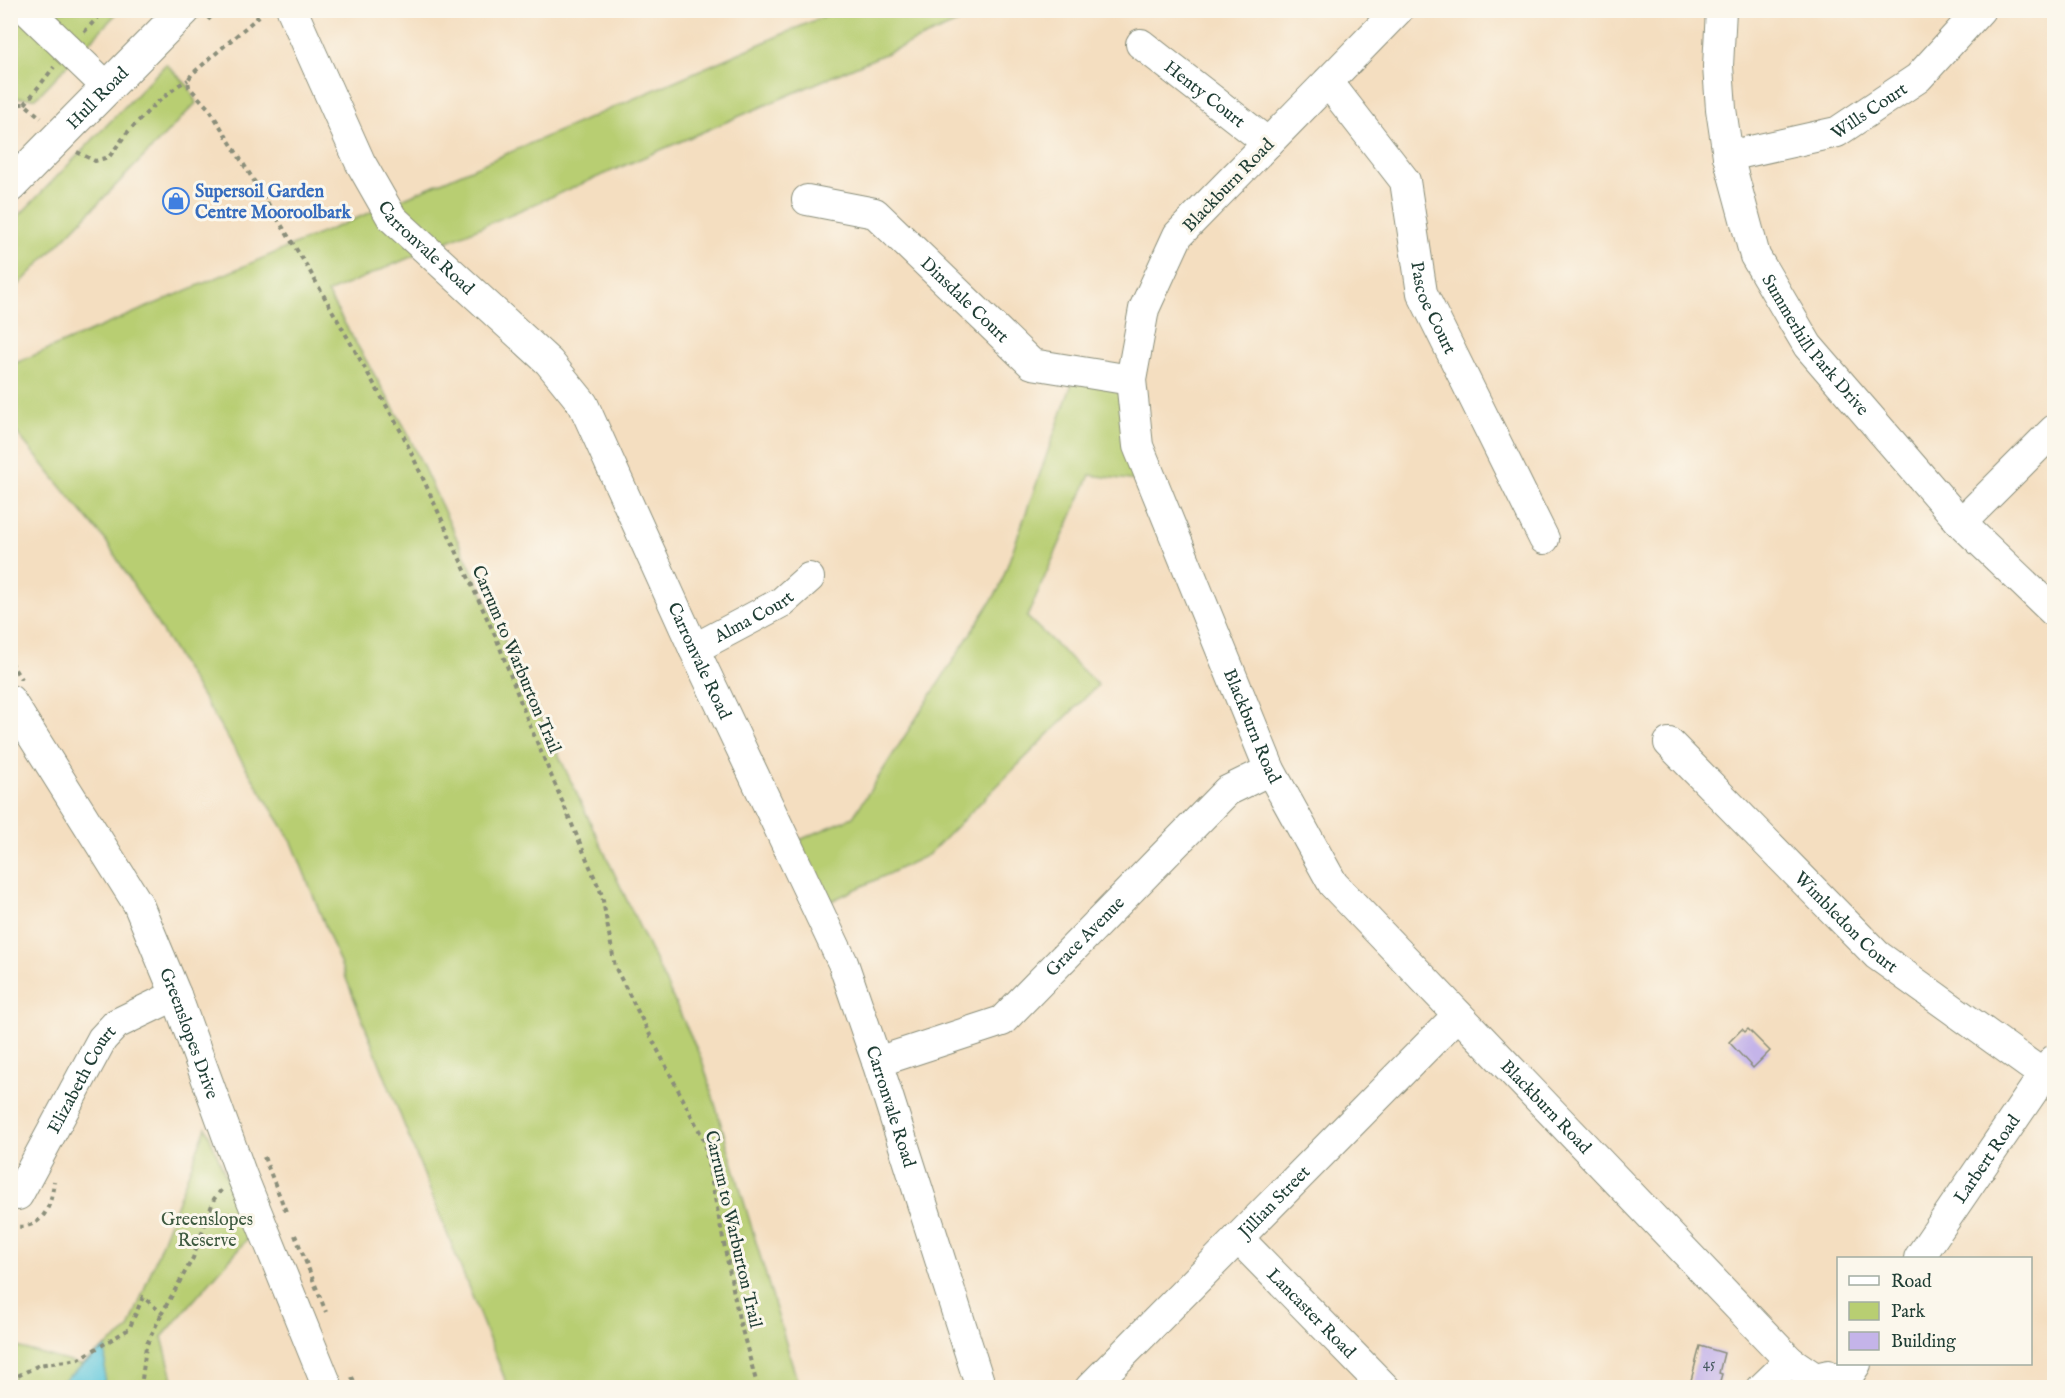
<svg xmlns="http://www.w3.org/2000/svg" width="2065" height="1398" font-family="'IM FELL English',serif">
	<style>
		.green { fill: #b8ce72; stroke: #6c8653; stroke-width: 1.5 }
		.water { fill: #61c8dd; stroke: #408288; stroke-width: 1.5 }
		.building { fill: #c4b4e9 }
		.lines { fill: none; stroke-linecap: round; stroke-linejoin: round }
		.minor-casing { stroke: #8a8e7a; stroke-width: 32 }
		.major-casing { stroke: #8a8e7a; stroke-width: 35 }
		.path { stroke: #8a8e7a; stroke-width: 4; stroke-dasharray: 4.5 4.5; stroke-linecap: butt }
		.minor { stroke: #fff; stroke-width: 30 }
		.major { stroke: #fff; stroke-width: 33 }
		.labels { text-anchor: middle; stroke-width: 6; stroke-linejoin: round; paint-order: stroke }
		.number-label { font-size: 15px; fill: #485b61 }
		.street-label { font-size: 18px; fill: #1f3d34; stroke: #fbf7ec }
		.shop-label { font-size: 18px; font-weight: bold; fill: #366cbe; stroke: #fbf7ec; text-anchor: start }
		.park-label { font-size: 18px; fill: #3e5a40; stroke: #fbf7ec }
	</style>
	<rect width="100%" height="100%" fill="#fbf7ec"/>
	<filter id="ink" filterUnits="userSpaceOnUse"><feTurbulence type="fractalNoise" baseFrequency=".0167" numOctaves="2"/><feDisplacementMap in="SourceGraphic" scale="12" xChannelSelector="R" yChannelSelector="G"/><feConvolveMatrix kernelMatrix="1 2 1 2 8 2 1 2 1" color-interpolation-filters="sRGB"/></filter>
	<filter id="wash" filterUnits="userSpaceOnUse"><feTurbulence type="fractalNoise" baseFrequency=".008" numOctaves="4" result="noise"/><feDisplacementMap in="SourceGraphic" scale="24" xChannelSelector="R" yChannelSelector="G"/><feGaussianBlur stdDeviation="1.35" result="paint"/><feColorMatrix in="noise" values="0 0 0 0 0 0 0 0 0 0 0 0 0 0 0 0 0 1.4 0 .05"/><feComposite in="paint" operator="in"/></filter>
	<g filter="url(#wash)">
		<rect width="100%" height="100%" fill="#f4dec0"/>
		<g class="green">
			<path d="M10,11H119L36,98H11Z"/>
			<path d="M836,11H985L327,293L404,426L702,1060L799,1387H508L292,842L106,541L12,427H11V365L402,199Z"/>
			<path d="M166,64L189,87L196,103L11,293V224Z"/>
			<path d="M1075,375L1128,383L1145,482L1090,475L1027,617L1098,685L928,855L825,904L795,842L853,817L999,589Z"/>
			<path d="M206,1127L250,1236L162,1337L175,1387H11L10,1345L81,1365L129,1329Z"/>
		</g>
		<path class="water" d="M106,1347L104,1387H55Z"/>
		<g id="blocks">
			<g class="building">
				<path d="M1742,1029L1745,1032L1748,1029L1770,1051L1753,1068L1729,1042Z"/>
				<path d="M1700,1346L1724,1353L1719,1373L1722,1374L1718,1388H1689Z"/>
			</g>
		</g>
	</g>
	<g filter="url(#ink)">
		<use href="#blocks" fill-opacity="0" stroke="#8a8e7a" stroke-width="1.5"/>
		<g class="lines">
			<defs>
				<g id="minor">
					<path d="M27,10L108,88"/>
					<path id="s1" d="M292,10L360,162L392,218L549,362L583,404L694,649L843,963L877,1062L981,1388"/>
					<path id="s2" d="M1398,10L1178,235L1144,309L1131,380L1138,446L1270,770L1333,884L1790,1361L1815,1378"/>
					<path id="s3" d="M1721,10L1718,66L1721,109L1728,156L1755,256L1808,346L1961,523L2054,612"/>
					<path id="s4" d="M1141,44L1268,143"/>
					<path id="s5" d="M1328,82L1405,181L1422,293L1544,539"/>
					<path id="s6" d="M1728,156L1837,132L1918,78L1980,10"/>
					<path id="s7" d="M807,200L875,213L1032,364L1131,380"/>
					<path d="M1961,523L2054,430"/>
					<path id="s8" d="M694,649L782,602L809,578"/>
					<path id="s9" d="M10,700L138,904L176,995L242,1176L328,1388"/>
					<path id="s10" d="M1669,743L1877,955L2044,1075"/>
					<path id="s11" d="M877,1062L1002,1021L1227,791L1270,770"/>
					<path id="s12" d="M18,1195L102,1039L116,1024L176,995"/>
					<path id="s13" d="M1238,1238L1385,1388"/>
					<path id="s14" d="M1919,1258L2054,1060"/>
					<path id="s15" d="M1090,1388L1458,1015"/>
					<path d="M1762,1388L1790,1361"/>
					<path d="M1809,1388L1815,1378L1828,1375L1838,1382L1840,1388L1856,1364"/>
				</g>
				<g id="major">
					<path id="s16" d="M10,186L184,10"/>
				</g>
			</defs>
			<use href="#minor" class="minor-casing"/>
			<use href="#major" class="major-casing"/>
			<g class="path">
				<path d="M266,10L192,74L188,80L189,87L210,110L308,268L403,435L497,640L528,721L602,895L615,967L703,1138L739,1319L758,1388"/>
				<path d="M208,20L217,10"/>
				<path d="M84,32L105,10"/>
				<path d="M10,104H25L41,118"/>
				<path d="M25,104L54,67"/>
				<path d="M77,152L95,161L109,157L126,134L153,106L179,85L188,80"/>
				<path d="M10,219L18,211"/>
				<path d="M10,662L21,679"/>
				<path d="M264,1157L287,1214"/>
				<path d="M10,1226C43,1231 51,1208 54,1181"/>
				<path d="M295,1235L326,1312"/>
				<path d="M352,1377L357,1388"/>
				<path d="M10,1380L39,1365L79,1359L129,1329L143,1297L162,1313L193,1258L214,1199L222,1189"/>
				<path d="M141,1388L146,1346L162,1313"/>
			</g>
			<use href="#minor" class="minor"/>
			<use href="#major" class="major"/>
		</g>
	</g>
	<defs>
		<symbol id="shop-ring" viewBox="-11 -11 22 22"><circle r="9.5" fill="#fbf7ec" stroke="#3f7fe0" stroke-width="1.5"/><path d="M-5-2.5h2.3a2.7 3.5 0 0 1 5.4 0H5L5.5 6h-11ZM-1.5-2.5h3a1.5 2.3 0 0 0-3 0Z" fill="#3f7fe0"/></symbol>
	</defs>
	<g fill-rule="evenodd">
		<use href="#shop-ring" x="161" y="186" width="30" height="30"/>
	</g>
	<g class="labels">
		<g class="number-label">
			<text x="1709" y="1368">45</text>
		</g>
		<g class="street-label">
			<text dy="6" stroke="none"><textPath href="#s4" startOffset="81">Henty Court</textPath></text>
			<text dy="6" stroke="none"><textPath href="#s16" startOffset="124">Hull Road</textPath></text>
			<text dy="6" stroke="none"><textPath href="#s6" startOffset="150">Wills Court</textPath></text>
			<text transform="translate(1228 185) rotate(-46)" y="6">Blackburn Road</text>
			<text dy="6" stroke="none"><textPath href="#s1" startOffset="276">Carronvale Road</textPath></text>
			<text dy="6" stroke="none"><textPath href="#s7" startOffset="194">Dinsdale Court</textPath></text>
			<text dy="6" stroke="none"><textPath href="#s5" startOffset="256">Pascoe Court</textPath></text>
			<text dy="6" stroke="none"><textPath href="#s3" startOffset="358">Summerhill Park Drive</textPath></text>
			<text dy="6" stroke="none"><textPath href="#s8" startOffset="68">Alma Court</textPath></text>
			<text transform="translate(517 659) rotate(67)" y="6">Carrum to Warburton Trail</text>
			<text dy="6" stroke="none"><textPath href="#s1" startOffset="780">Carronvale Road</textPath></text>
			<text dy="6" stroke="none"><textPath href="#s2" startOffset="837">Blackburn Road</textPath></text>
			<text dy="6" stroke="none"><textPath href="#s10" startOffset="252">Wimbledon Court</textPath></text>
			<text dy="6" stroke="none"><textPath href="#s11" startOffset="250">Grace Avenue</textPath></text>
			<text dy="6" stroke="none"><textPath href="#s9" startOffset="380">Greenslopes Drive</textPath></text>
			<text dy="6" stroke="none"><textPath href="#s12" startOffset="132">Elizabeth Court</textPath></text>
			<text dy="6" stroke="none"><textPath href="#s1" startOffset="1266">Carronvale Road</textPath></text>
			<text dy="6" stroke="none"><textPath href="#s2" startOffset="1323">Blackburn Road</textPath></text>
			<text dy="6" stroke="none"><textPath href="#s14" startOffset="120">Larbert Road</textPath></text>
			<text dy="6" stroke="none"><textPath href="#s15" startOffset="262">Jillian Street</textPath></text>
			<text transform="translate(734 1229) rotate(77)" y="6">Carrum to Warburton Trail</text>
			<text dy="6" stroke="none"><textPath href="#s13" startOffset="105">Lancaster Road</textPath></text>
		</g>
		<g class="shop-label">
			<text x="195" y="197">Supersoil Garden<tspan x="195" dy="21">Centre Mooroolbark</tspan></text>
		</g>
		<g class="park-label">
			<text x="207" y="1225">Greenslopes<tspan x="207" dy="21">Reserve</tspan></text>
		</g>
	</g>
	<rect width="2065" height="1398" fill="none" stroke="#fbf7ec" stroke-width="36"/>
	<rect x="1837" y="1257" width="195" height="108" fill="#fbf7ec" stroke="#a3ada2" stroke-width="1.5"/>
	<rect x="1849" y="1276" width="30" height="9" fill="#ffffff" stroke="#a3ada2" stroke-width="1.5"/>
	<text x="1891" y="1287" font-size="18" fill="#1f3d34">Road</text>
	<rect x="1849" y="1302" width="30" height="18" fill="#b8ce72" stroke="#a3ada2" stroke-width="1.5"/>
	<text x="1891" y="1317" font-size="18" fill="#1f3d34">Park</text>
	<rect x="1849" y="1332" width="30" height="18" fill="#c4b4e9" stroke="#a3ada2" stroke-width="1.5"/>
	<text x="1891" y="1347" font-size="18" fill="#1f3d34">Building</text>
</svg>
